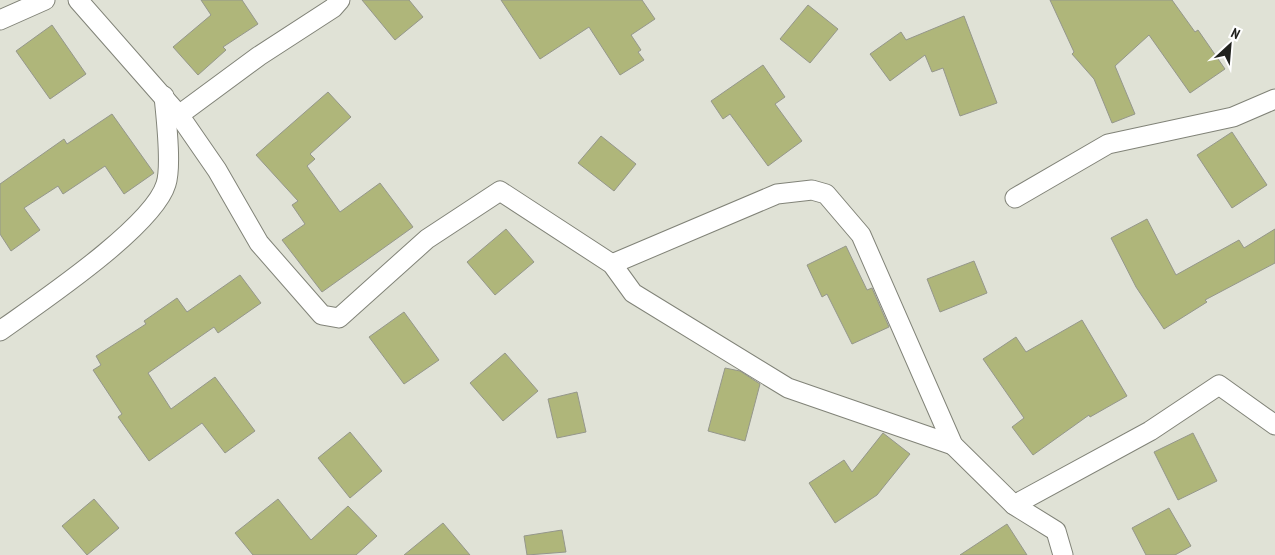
<svg xmlns="http://www.w3.org/2000/svg" width="1275" height="555" font-family="'PT Sans Narrow',sans-serif">
	<style>
		.building { fill: #afb67a; stroke: #95978b }
		.lines { fill: none; stroke-linecap: round; stroke-linejoin: round }
		.street-casing { stroke: #818378; stroke-width: 21 }
		.street { stroke: #fff; stroke-width: 19 }
	</style>
	<rect width="100%" height="100%" fill="#e0e2d6"/>
	<g class="building">
		<path d="M201,0H242L258,24L223,47L226,50L198,75L173,47L211,15Z"/>
		<path d="M362,0H409L423,17L395,40Z"/>
		<path d="M501,0H642L655,19L631,35L641,50L638,52L644,60L620,75L589,27L540,59Z"/>
		<path d="M1050,0H1172L1195,32L1198,30L1225,69L1190,93L1149,35L1115,66L1135,114L1112,123L1094,79L1072,54L1074,52Z"/>
		<path d="M808,5L838,29L810,63L780,39Z"/>
		<path d="M964,16L997,103L960,116L943,68L932,72L925,55L890,81L870,54L901,32L906,40Z"/>
		<path d="M52,25L86,74L50,99L16,51Z"/>
		<path d="M763,65L785,97L775,104L802,141L768,166L730,114L723,119L711,101Z"/>
		<path d="M328,92L351,117L310,154L315,159L307,166L340,212L380,183L413,227L322,292L282,240L305,224L292,205L298,201L256,155Z"/>
		<path d="M112,114L154,173L124,194L105,166L63,194L58,186L24,208L40,230L11,251L0,234V184L64,139L67,144Z"/>
		<path d="M1232,132L1267,185L1232,208L1197,155Z"/>
		<path d="M601,136L636,164L614,191L578,163Z"/>
		<path d="M1147,219L1176,275L1239,240L1244,248L1275,229V263L1205,300L1207,302L1164,329L1136,287L1111,238Z"/>
		<path d="M506,229L534,262L495,295L467,262Z"/>
		<path d="M846,246L867,290L872,288L889,327L852,344L827,294L822,297L807,265Z"/>
		<path d="M974,261L987,293L940,312L927,279Z"/>
		<path d="M240,275L261,303L218,333L214,327L148,373L171,409L215,377L255,431L225,453L202,423L149,461L118,417L122,414L93,370L101,365L96,356L146,324L144,321L177,298L187,312Z"/>
		<path d="M404,312L439,360L404,384L369,337Z"/>
		<path d="M1082,320L1127,396L1090,417L1089,415L1033,455L1012,427L1024,418L983,359L1016,337L1026,352Z"/>
		<path d="M505,353L538,391L503,421L470,383Z"/>
		<path d="M725,368L740,371L760,384L745,441L708,431Z"/>
		<path d="M577,392L586,432L557,438L548,399Z"/>
		<path d="M350,432L382,471L350,498L318,458Z"/>
		<path d="M883,433L910,454L877,495L835,523L809,483L844,460L852,472Z"/>
		<path d="M1193,433L1217,481L1178,500L1154,452Z"/>
		<path d="M94,499L119,528L87,555L62,526Z"/>
		<path d="M278,499L311,540L348,506L377,536L356,555H253L235,533Z"/>
		<path d="M1169,508L1191,546L1175,555H1146L1132,528Z"/>
		<path d="M443,523L470,555H404Z"/>
		<path d="M1007,524L1027,555H960Z"/>
		<path d="M562,530L566,552L527,555L524,536Z"/>
	</g>
	<g class="lines">
		<defs>
			<g id="street">
				<path d="M78,0L179,115L217,170L259,243L322,315L339,318L427,239L500,191L612,264L633,293L788,388L953,445"/>
				<path d="M0,20L45,0"/>
				<path d="M179,115L259,56L333,8L340,0"/>
				<path d="M1015,198L1108,144L1233,117L1275,99"/>
				<path d="M612,264L777,194L812,190L826,194L861,235L953,445L1014,505L1056,531L1063,555"/>
				<path d="M0,331C39,303 153,227 166,184C172,165 166,118 164,96"/>
				<path d="M1014,505L1150,431L1219,385L1275,425"/>
			</g>
		</defs>
		<use href="#street" class="street-casing"/>
		<use href="#street" class="street"/>
	</g>
	<g transform="translate(1230 45) rotate(26)" stroke="#ffffff" stroke-width="4" paint-order="stroke">
	<path d="M0-4L9 19L0 12L-9 19Z" fill="#21221e"/>
	<text y="-8" font-size="14" font-weight="bold" text-anchor="middle" fill="#21221e">N</text>
	</g>
</svg>
